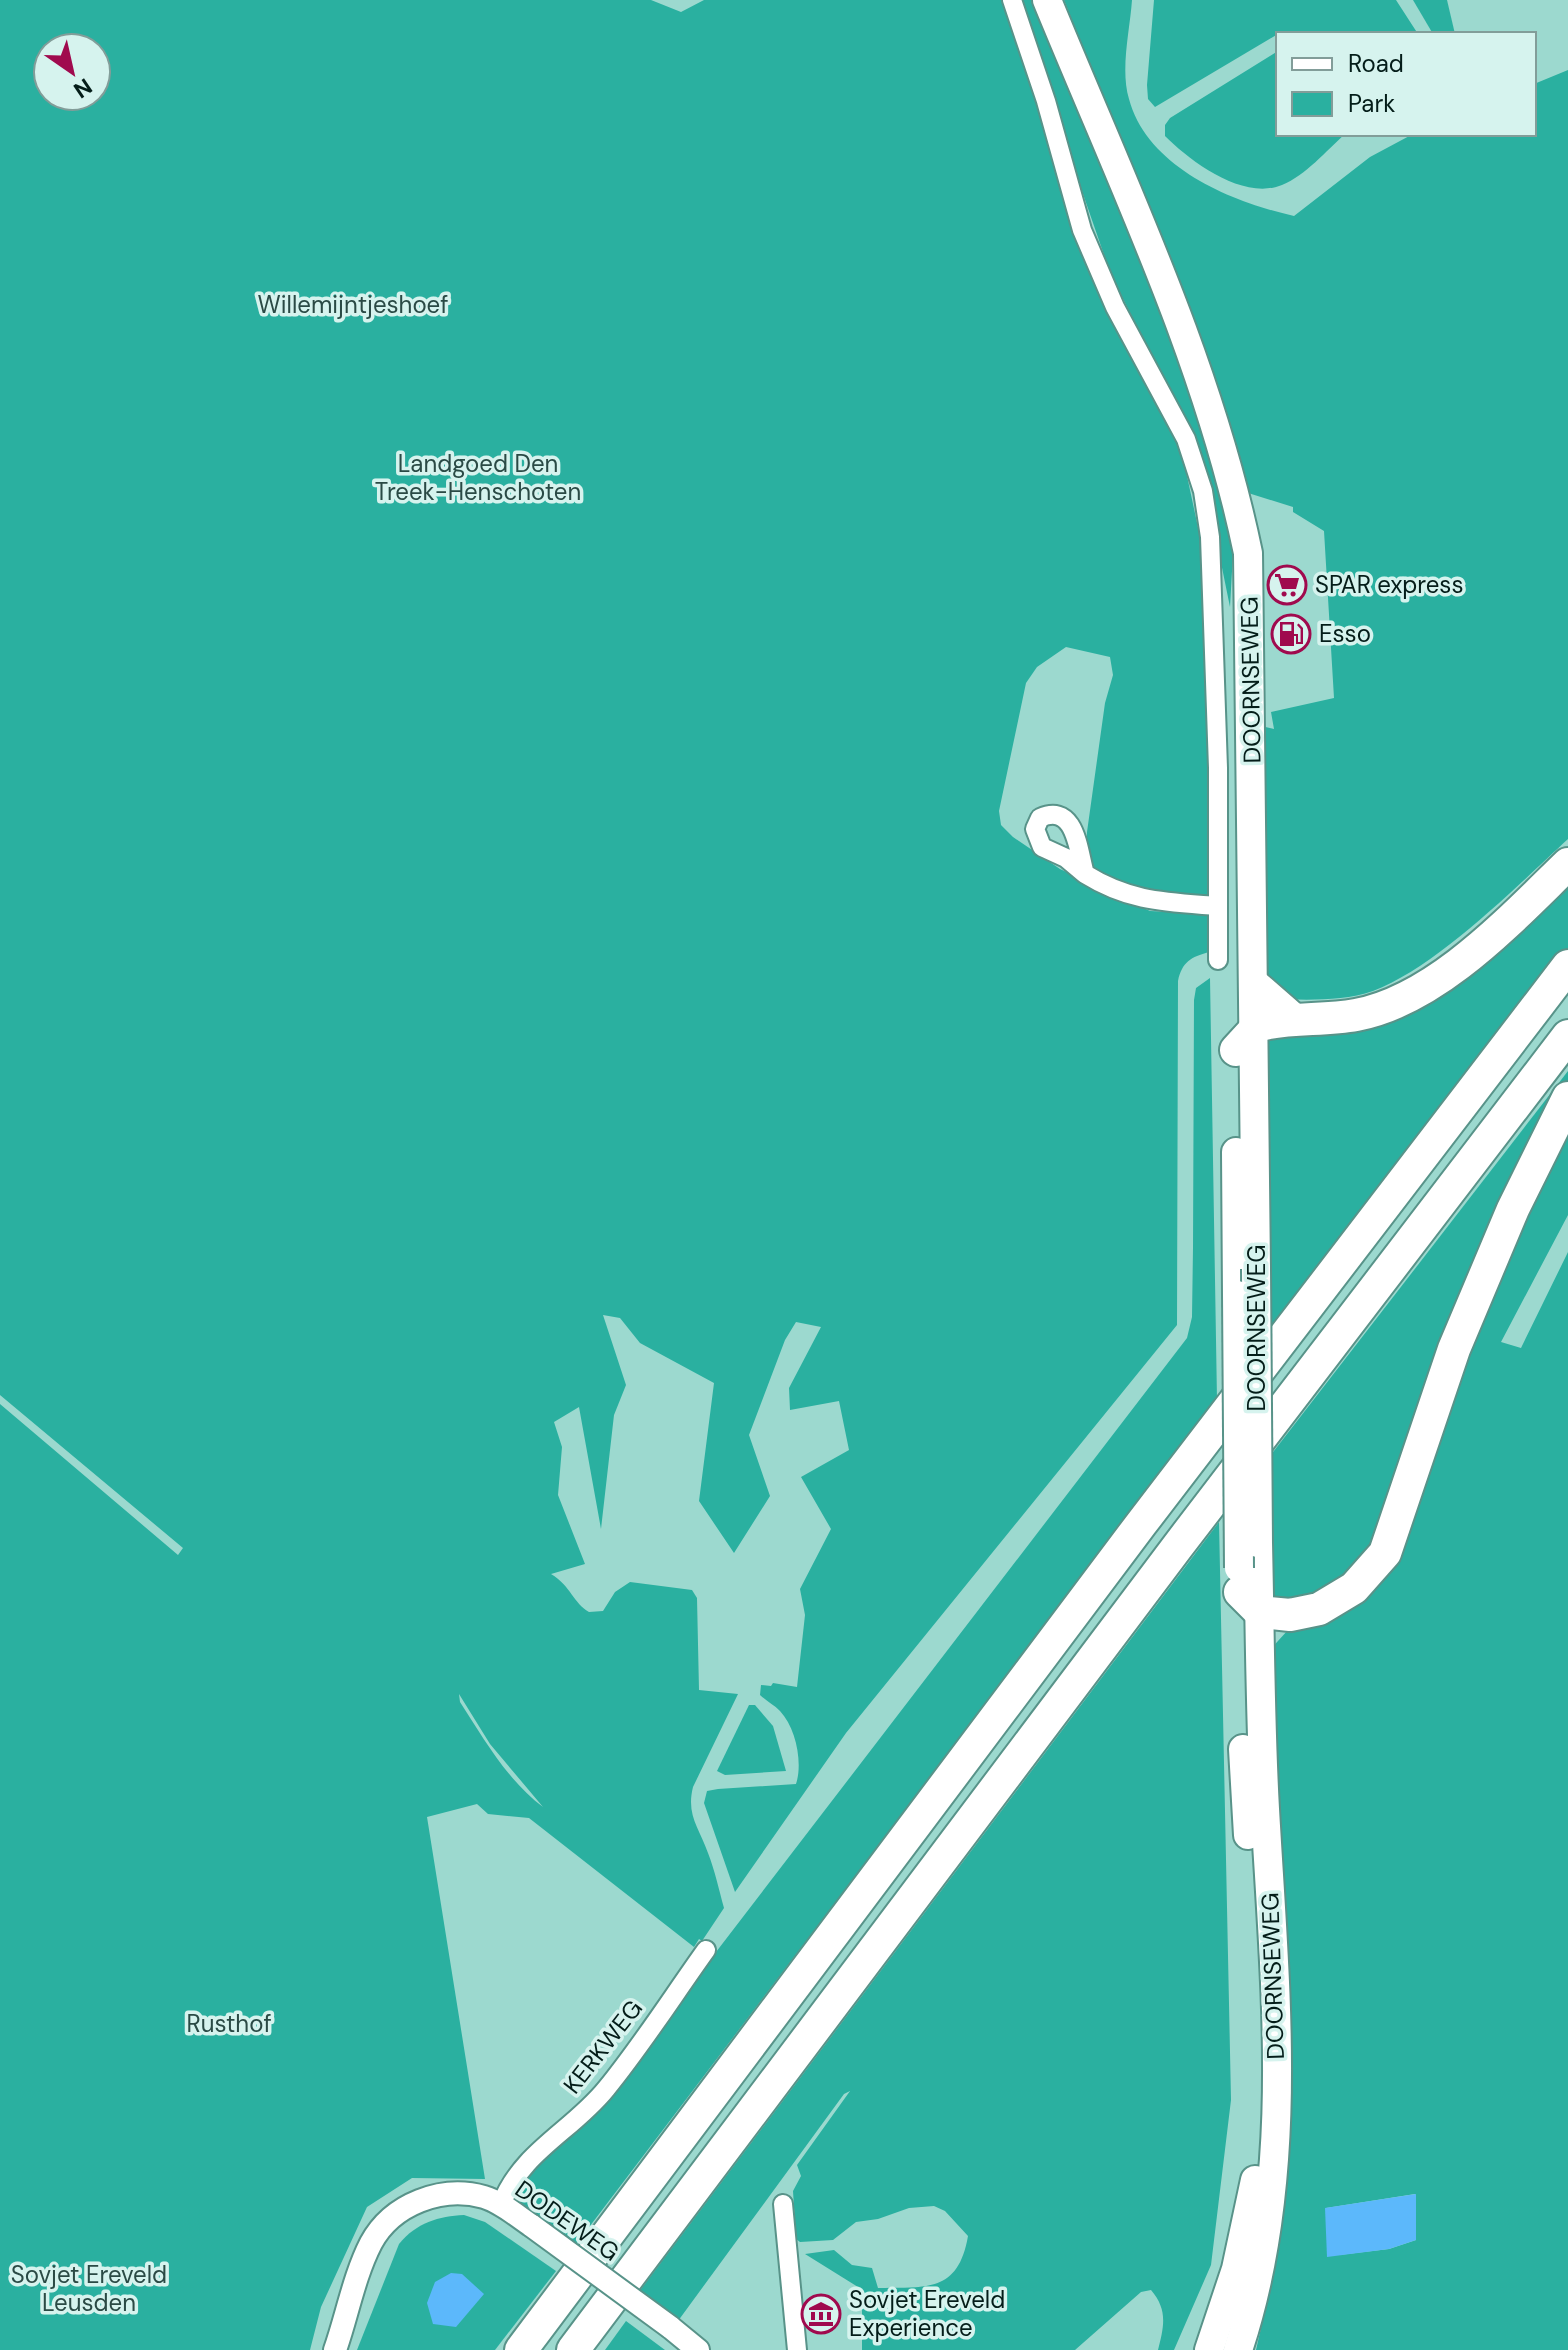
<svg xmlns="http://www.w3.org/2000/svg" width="1568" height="2350" font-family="'DM Sans',sans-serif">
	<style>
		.green { fill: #2ab0a0; fill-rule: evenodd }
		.water { fill: #5cb8fb }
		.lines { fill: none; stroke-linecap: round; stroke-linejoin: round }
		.minor-casing { stroke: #589389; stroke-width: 22 }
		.tertiary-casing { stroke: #589389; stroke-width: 26 }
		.primary-casing { stroke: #589389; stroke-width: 32 }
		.motorway-casing { stroke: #589389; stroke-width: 36 }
		.minor { stroke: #fff; stroke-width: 18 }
		.tertiary { stroke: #fff; stroke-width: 22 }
		.primary { stroke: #fff; stroke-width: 28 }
		.motorway { stroke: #fff; stroke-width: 32 }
		.tertiary-bridge-casing { stroke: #589389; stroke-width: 26; stroke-linecap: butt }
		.primary-bridge-casing { stroke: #589389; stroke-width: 32; stroke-linecap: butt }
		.tertiary-bridge { stroke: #fff; stroke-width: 22 }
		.primary-bridge { stroke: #fff; stroke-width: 28 }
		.labels { text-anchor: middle; stroke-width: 7; stroke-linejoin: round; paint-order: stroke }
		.park-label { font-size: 24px; fill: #2a4a45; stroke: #d6f3ee }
		.poi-label { font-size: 24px; fill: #041d19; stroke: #d6f3ee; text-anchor: start }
		.street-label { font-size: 24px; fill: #041d19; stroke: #d6f3ee }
	</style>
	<rect width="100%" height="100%" fill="#9cd9cf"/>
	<g class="green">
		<path d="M0,0H651L681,12L704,0H1004L1022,44L1046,134L1181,448L1205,560L1215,722L1208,900C1182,897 1118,891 1098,874C1086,864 1086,846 1087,832L1105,703L1113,675L1110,657L1066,647L1037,667L1026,683L999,811L1001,825L1013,837L1060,869L1150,911L1208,914L1209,952C1191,957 1182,962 1178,981L1177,1325L846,1733L735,1892L704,1803L707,1791L718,1789L796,1784C803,1763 796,1728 780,1711C774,1705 766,1701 760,1695L761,1685L771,1686L773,1683L797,1687L805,1615L800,1589L831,1529L801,1477L849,1450L839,1401L790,1410L789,1388L821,1327L796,1322L785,1340L749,1435L770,1496L734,1553L699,1501L714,1383L640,1343L620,1318L603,1315L626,1385L614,1415L601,1529L579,1407L554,1422L562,1447L558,1495L585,1564L551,1574C571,1586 573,1603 589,1612L603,1611L615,1592L630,1582L692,1590L697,1598L699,1690L738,1694L693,1787C686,1815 699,1828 708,1853C715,1871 719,1890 724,1908L702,1941L699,1939L694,1947L529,1818L488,1814L477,1804L427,1817L485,2179L412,2178L367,2207L321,2307L310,2350H0V1404L178,1555L183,1548L0,1395ZM48,48H96V96H48ZM459,1694L490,1744L543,1807C507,1780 484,1739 460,1702Z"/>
		<path d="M1016,0H1043L1080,91L1215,458L1233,553L1230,607L1204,479L1187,427L1111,275Z"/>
		<path d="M1064,0H1132C1130,30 1120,69 1129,99C1147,167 1231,202 1294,216L1370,157L1413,134H1534V84L1568,70V839C1517,886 1437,967 1373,991C1338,1003 1298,999 1262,999L1261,726L1274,729L1271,712L1334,698L1324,531L1293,512V507L1245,492C1205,321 1127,162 1064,0Z"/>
		<path d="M1154,0H1396L1418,34H1278L1155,107L1148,99L1147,85Z"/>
		<path d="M1413,0H1447L1455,34H1433Z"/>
		<path d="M1278,51V134H1345C1326,151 1306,175 1282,185C1243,201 1190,161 1165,136V125L1170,118Z"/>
		<path d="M1568,875V949L1265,1339L1262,1029L1342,1024Z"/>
		<path d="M1210,978L1217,1400L574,2247L517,2204L516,2190L703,1969L1187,1338L1192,1317L1193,1248L1194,1000L1196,988Z"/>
		<path d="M1568,1071V1085L1389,1520L1342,1588L1294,1602L1274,1598L1269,1585L1267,1460Z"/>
		<path d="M1568,1130V1215L1501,1342L1521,1348L1568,1252V2350H1256L1279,2248L1284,2186L1267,1653L1288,1630L1356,1604L1389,1572L1482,1318L1509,1251ZM1415,2194L1416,2240L1389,2249L1339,2255L1326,2208Z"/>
		<path d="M1219,1522L1231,2100L1211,2265L1174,2350H1158C1164,2326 1168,2310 1151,2290L1141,2292L1075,2350H862V2294L858,2287L805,2254L834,2250L852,2265L872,2268L878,2288C927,2287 958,2293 968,2236L945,2211L934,2206L909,2208L878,2219L856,2222L833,2240L800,2242L796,2239L793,2191L801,2176L797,2165L850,2091L844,2094L678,2321L638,2293Z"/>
		<path d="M749,1705H755L773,1726L786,1771L725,1775L717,1771Z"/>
		<path d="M464,2215L485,2222L556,2271L495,2350H357L399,2244C416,2223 439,2216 464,2215Z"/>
		<path d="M626,2321L665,2350H605Z"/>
	</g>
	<g class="water">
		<path d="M1416,2194V2240L1389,2249L1327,2257L1325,2208Z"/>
		<path d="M451,2273L462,2274L484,2294L456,2327L433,2324L427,2303L435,2282Z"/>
	</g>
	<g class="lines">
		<defs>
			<g id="minor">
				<path d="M1012,0L1046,101L1082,230L1115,307L1186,439L1203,491L1210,537L1218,768V960"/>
				<path d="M1085,874L1066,858L1042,847L1035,829L1040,818C1076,802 1078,851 1085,874C1130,902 1166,902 1217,906"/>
				<path d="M783,2204L797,2350"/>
				<path d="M501,2205C521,2152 572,2131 606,2089C642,2045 673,1996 706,1950"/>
			</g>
			<g id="tertiary">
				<path d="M670,2327L698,2350"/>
				<path d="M335,2350C347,2316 354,2276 371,2243C392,2204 442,2185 484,2197C501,2202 517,2216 532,2226"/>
			</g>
			<g id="primary">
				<path d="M1047,0C1121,181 1208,360 1248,553L1256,1269"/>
				<path d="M1236,1152L1237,1295"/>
				<path d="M1243,1749L1248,1835"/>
				<path d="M1209,2350L1236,2269L1255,2180"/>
				<path d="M1238,2350C1296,2177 1275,1988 1265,1809C1260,1720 1260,1632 1258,1543"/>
			</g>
			<g id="motorway">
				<path d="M1255,986L1293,1019"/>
				<path d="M1236,1050L1259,1025C1291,1017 1324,1021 1356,1015C1437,1000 1511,919 1568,864"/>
				<path d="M1240,1592L1260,1612L1290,1615L1319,1609L1354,1588L1385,1553L1454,1349L1513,1209L1568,1098"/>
				<path d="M521,2350L1141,1524L1568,966"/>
				<path d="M573,2350L1178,1546L1568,1036"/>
			</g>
		</defs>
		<use href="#minor" class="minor-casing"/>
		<use href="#tertiary" class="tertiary-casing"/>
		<use href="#primary" class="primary-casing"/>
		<use href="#motorway" class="motorway-casing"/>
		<use href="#minor" class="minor"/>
		<use href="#tertiary" class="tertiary"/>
		<use href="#primary" class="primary"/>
		<use href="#motorway" class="motorway"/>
		<defs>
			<path id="tertiary-bridge" d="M532,2226L670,2327"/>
			<g id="primary-bridge">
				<path d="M1256,1269L1258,1543"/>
				<path d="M1237,1295L1239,1568"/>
			</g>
		</defs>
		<use href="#tertiary-bridge" class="tertiary-bridge-casing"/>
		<use href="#primary-bridge" class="primary-bridge-casing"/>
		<use href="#tertiary-bridge" class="tertiary-bridge"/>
		<use href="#primary-bridge" class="primary-bridge"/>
	</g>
	<defs>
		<symbol id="supermarket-ring" viewBox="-11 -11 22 22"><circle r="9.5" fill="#d6f3ee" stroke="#a00a4e" stroke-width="1.5"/><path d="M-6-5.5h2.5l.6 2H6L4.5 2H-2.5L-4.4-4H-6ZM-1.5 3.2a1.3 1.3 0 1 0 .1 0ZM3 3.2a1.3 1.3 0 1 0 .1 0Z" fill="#a00a4e"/></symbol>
		<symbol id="fuel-ring" viewBox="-11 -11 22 22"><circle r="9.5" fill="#d6f3ee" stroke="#a00a4e" stroke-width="1.5"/><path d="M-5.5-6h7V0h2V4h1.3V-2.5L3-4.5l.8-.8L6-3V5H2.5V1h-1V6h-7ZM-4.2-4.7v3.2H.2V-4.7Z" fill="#a00a4e"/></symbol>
		<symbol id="museum-ring" viewBox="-11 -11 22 22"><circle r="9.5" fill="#d6f3ee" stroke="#a00a4e" stroke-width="1.5"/><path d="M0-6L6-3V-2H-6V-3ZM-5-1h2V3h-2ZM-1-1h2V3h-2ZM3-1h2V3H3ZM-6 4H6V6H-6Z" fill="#a00a4e"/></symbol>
	</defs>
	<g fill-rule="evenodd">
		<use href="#supermarket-ring" x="1265" y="563" width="44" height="44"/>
		<use href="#fuel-ring" x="1269" y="612" width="44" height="44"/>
		<use href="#museum-ring" x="799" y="2292" width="44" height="44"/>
	</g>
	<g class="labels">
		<g class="park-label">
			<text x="353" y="313">Willemijntjeshoef</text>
			<text x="478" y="472">Landgoed Den<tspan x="478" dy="28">Treek-Henschoten</tspan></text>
			<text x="229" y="2032">Rusthof</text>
			<text x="89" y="2283">Sovjet Ereveld<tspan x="89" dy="28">Leusden</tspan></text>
		</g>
		<g class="poi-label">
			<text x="1315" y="593">SPAR express</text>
			<text x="1319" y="642">Esso</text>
			<text x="849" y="2308">Sovjet Ereveld<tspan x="849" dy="28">Experience</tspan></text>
		</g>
		<g class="street-label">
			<text transform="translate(1251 680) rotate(-91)" y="8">DOORNSEWEG</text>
			<text transform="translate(1257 1328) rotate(-90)" y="8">DOORNSEWEG</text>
			<text transform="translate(1273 1976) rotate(-92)" y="8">DOORNSEWEG</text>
			<text transform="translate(603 2047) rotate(-52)" y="8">KERKWEG</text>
			<text transform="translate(567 2221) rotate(35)" y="8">DODEWEG</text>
		</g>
	</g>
	<rect x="1276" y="32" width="260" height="104" fill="#d6f3ee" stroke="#829d99" stroke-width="2"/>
	<rect x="1292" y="58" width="40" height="12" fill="#ffffff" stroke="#829d99" stroke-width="2"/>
	<text x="1348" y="72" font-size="24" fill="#041d19">Road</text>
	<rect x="1292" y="92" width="40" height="24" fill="#2ab0a0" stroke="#829d99" stroke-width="2"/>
	<text x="1348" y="112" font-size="24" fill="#041d19">Park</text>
	<g transform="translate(72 72) rotate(146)"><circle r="38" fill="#d6f3ee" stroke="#829d99" stroke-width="2"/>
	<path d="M0-6L14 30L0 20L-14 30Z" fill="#a00a4e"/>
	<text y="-12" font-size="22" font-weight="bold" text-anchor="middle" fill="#041d19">N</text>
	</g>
</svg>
